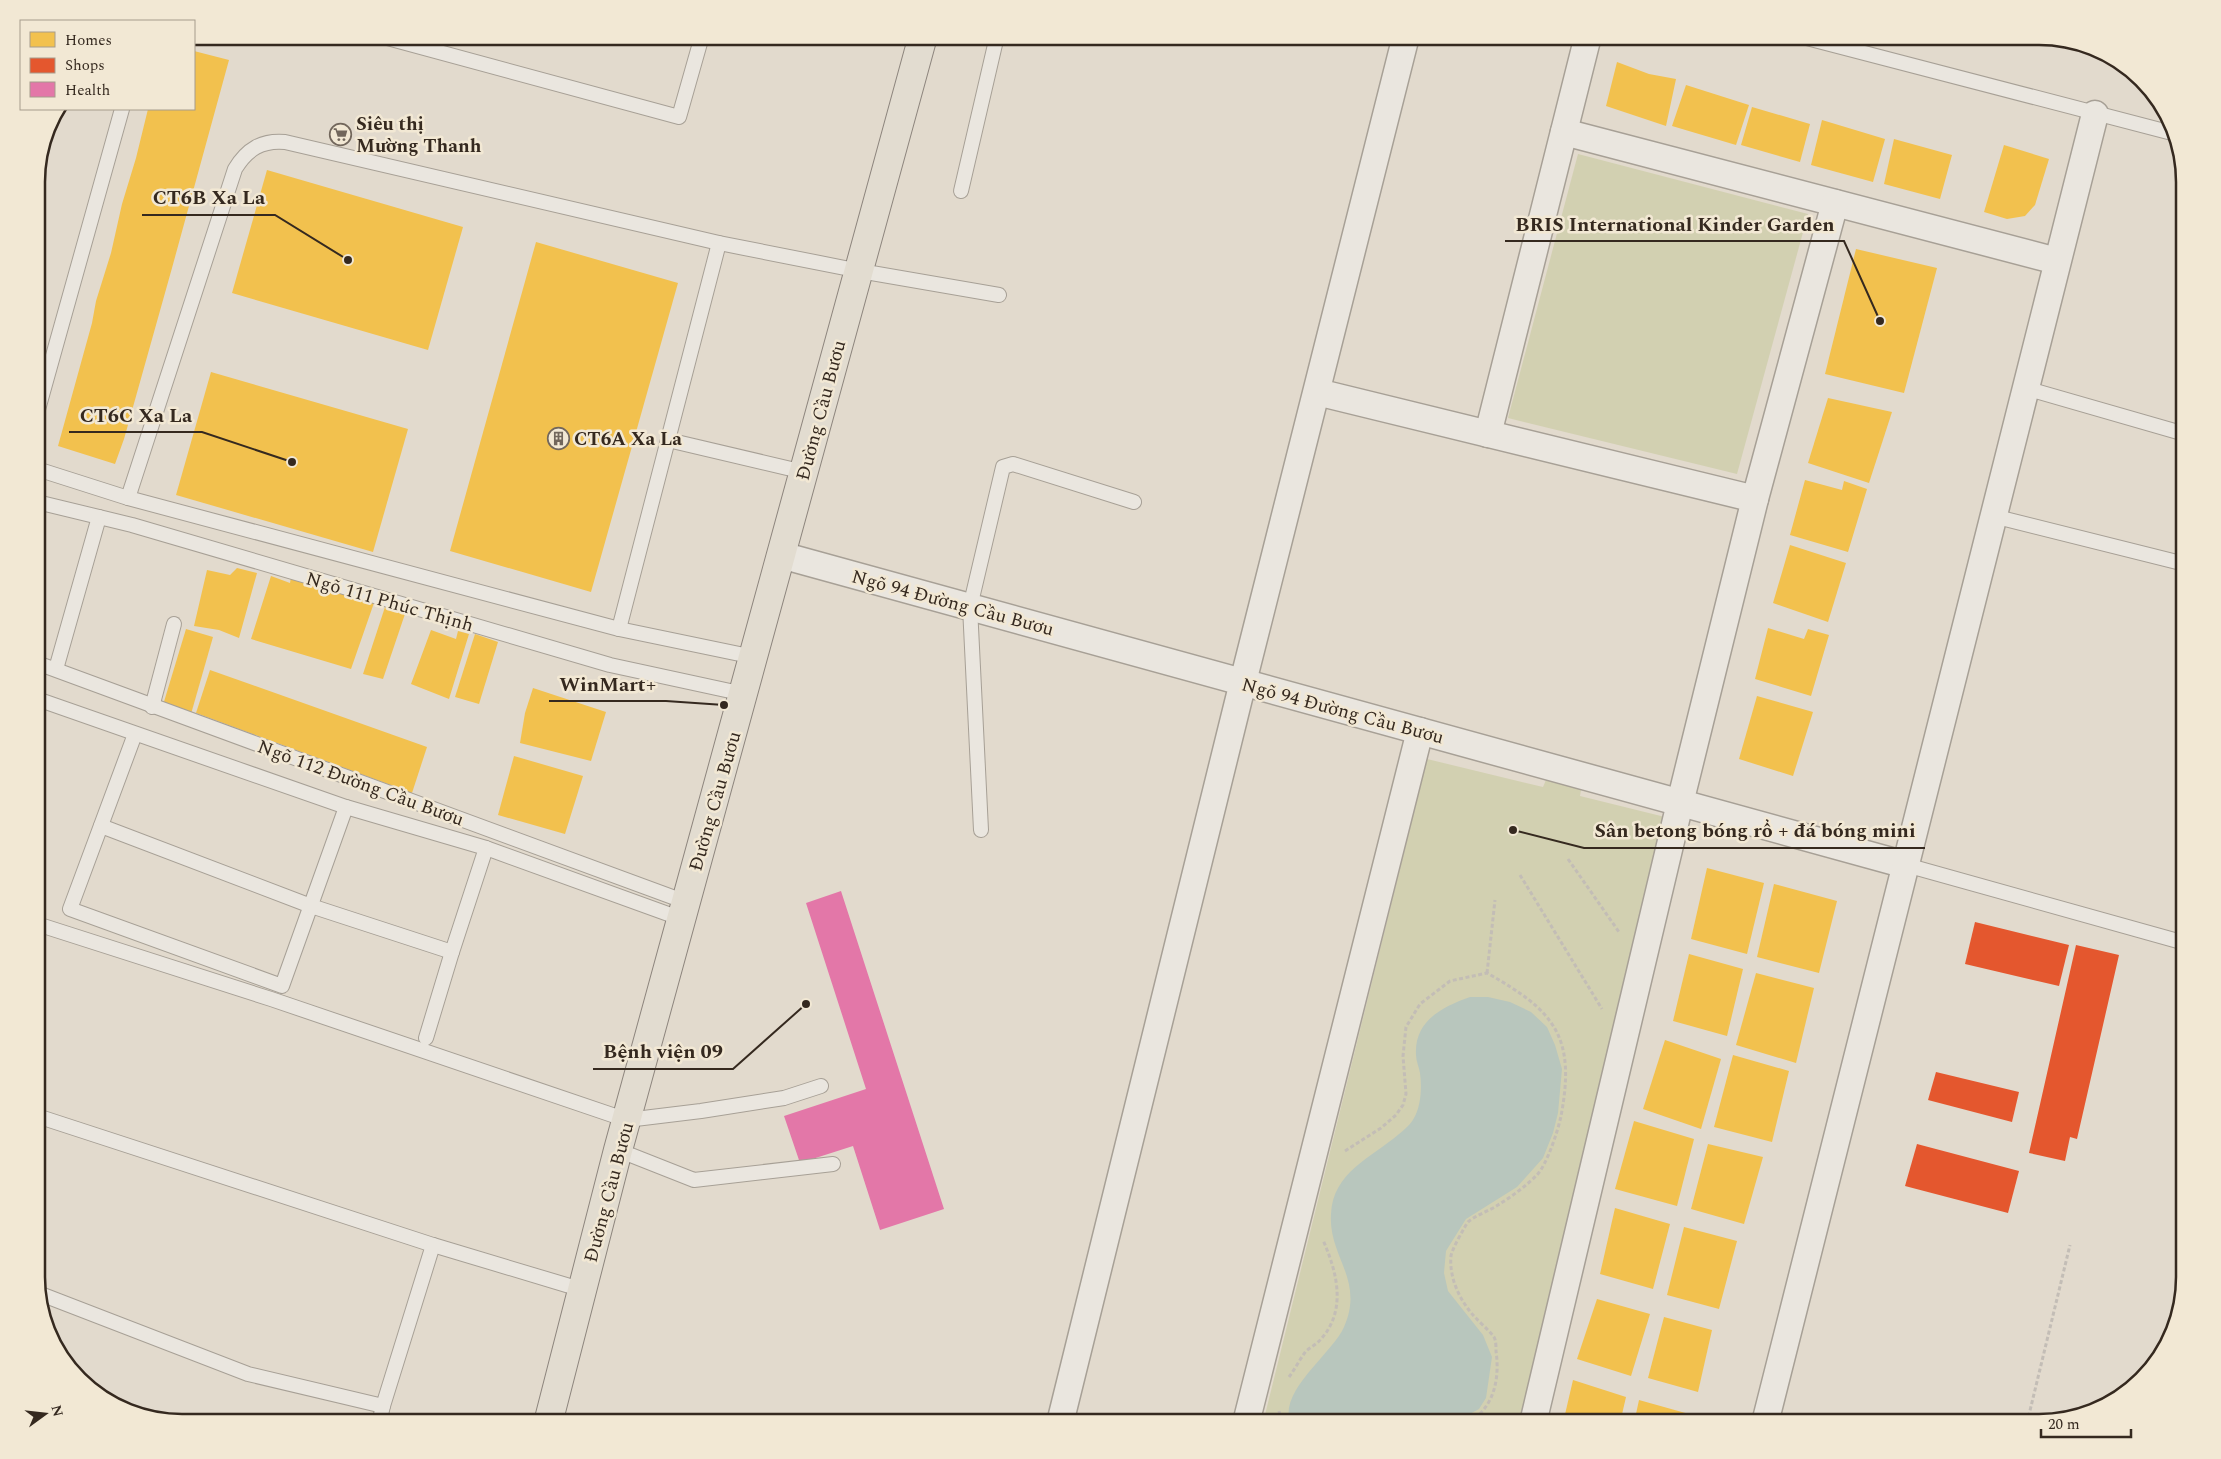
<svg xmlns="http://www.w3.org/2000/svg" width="2221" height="1459" font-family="Spectral,serif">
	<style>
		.green { fill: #d2d0b1 }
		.water { fill: #b8c6bd }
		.homes { fill: #f2c14e }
		.shops { fill: #e4572e }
		.health { fill: #e377a8 }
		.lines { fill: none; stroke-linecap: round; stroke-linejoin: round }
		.lane-casing { stroke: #a7a096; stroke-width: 16 }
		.street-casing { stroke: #a7a096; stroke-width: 29 }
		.primary-casing { stroke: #8d857d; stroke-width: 30 }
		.path { stroke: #c3bdb6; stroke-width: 3; stroke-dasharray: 4 2.5; stroke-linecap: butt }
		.lane { stroke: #eae6df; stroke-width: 14 }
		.street { stroke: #eae6df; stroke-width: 26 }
		.primary { stroke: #e2dcd0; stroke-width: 28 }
		.labels { text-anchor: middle; stroke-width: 5; stroke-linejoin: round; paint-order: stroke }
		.poi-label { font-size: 19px; font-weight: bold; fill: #35291f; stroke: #f2e8d4; text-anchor: start }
		.street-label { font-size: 19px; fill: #35291f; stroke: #f2e8d4 }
		.rim { fill: none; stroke: #35291f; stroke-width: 2.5 }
		.leader { fill: none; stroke: #35291f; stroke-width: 2 }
		.callout-dot { fill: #35291f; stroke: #f2e8d4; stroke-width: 2 }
		.callout-label { font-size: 20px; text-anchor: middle; font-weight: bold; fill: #35291f; stroke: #f2e8d4; stroke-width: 5; stroke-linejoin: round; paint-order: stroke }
	</style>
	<rect width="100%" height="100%" fill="#e2dacd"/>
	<g class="green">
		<path d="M1578,154L1808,214L1737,474L1508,418Z"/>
		<path d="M1427,759L1543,787L1548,775L1582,784L1580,796L1665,817L1520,1423H1263Z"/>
	</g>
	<path class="water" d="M1470,997H1488L1510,1002L1531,1012L1547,1027L1555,1045L1562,1069L1558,1113L1553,1133L1543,1158L1517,1187L1466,1219L1446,1251L1444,1273L1448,1291L1483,1335L1492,1357L1486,1398L1479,1409L1453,1423H1290C1279,1390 1332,1354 1344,1327C1365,1280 1328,1256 1331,1214C1333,1172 1371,1158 1399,1134C1404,1130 1411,1124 1414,1118C1421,1106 1422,1087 1420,1073C1419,1067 1416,1061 1416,1055C1414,1021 1442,1007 1470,997Z"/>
	<g class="homes">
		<path d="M194,51L229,60L172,268L124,439L115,464L58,446L92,323L96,301L111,253L122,204L136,158L148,109H194Z"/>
		<path d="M1617,62L1649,74L1676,79L1666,126L1606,106Z"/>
		<path d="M1686,85L1749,105L1736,145L1672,126Z"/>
		<path d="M1752,107L1810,124L1800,162L1741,145Z"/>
		<path d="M1822,120L1885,139L1873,182L1811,165Z"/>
		<path d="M1894,139L1952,155L1940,199L1884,184Z"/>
		<path d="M2004,145L2049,159L2035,205L2025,216L2007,219L1984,212Z"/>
		<path d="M267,170L463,227L428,350L232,293Z"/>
		<path d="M536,242L678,283L591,592L450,551Z"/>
		<path d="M1856,249L1937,268L1904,393L1825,374Z"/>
		<path d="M211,372L408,429L373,552L176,495Z"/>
		<path d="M1828,398L1892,412L1869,483L1808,463Z"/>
		<path d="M1805,480L1842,490L1844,481L1867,489L1848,552L1790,535Z"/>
		<path d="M1790,545L1846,563L1828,622L1773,603Z"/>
		<path d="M237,568L257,573L239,638L219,630L194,626L207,570L230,575Z"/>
		<path d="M271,576L290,583L291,577L375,600L351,669L251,639Z"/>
		<path d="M386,604L406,611L383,679L363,674Z"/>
		<path d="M1768,628L1804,639L1808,629L1829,635L1811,696L1755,679Z"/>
		<path d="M186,629L213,637L191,714L163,705Z"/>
		<path d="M431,630L456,639L458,631L469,634L449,699L411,684Z"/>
		<path d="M475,634L498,642L479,704L455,697Z"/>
		<path d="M210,670L427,747L412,793L196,713Z"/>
		<path d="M533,688L606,712L591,761L520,743L525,713Z"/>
		<path d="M1757,696L1813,712L1793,776L1739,759Z"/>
		<path d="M514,756L583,776L565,834L498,815Z"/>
		<path d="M1707,868L1764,883L1747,954L1691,939Z"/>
		<path d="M1774,884L1837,901L1819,973L1757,957Z"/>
		<path d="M1689,954L1743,969L1727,1036L1673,1021Z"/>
		<path d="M1756,973L1814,988L1796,1063L1736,1045Z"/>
		<path d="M1665,1040L1721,1059L1701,1129L1643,1109Z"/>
		<path d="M1733,1055L1789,1071L1772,1142L1714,1127Z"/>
		<path d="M1634,1121L1694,1139L1677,1206L1615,1189Z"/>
		<path d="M1708,1144L1763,1157L1744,1224L1691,1209Z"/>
		<path d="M1615,1208L1670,1224L1653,1289L1600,1274Z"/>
		<path d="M1684,1227L1737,1241L1719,1309L1667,1295Z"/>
		<path d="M1597,1299L1650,1314L1631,1376L1577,1359Z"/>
		<path d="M1664,1317L1712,1330L1698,1392L1648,1378Z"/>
		<path d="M1573,1380L1626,1397L1620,1423H1563Z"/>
		<path d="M1639,1400L1689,1414L1686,1423H1634Z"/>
	</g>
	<g class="shops">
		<path d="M1975,922L2069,945L2059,986L1965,964Z"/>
		<path d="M2076,945L2119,955L2077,1139L2070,1137L2065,1161L2029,1153Z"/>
		<path d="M1936,1072L2019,1092L2012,1122L1928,1100Z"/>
		<path d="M1917,1144L2019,1171L2008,1213L1905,1186Z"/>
	</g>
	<path class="health" d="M841,891L944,1209L880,1230L853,1146L800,1163L784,1116L866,1089L806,903Z"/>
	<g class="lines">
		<defs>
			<g id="lane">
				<path d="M380,36L679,117L702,36"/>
				<path d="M1799,36L2172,133"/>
				<path d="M961,191L997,36"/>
				<path d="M719,243L619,629L754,657"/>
				<path d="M2025,388L2185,434"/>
				<path d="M37,413L122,109"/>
				<path d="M668,440L804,472"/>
				<path d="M37,469L128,498L619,629"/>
				<path d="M128,498L235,169C247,149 262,140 285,142L719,243L860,271L999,295"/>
				<path d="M37,502L132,525L610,665L744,694"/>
				<path d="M1993,516L2185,564"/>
				<path d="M37,663L686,902"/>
				<path d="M56,669L99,517"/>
				<path d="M37,699L346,807L486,848L682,919"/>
				<path d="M152,707L174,624"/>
				<path d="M135,734L70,909L282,986L346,807"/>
				<path d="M101,826L311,906L452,952"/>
				<path d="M981,830L970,607L1003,467L1013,464L1134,502"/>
				<path d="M1906,865L2185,943"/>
				<path d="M37,924L271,999L627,1120L701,1111L784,1098L821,1086"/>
				<path d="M426,1038L452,952L486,848"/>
				<path d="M37,1116L433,1245L583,1290"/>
				<path d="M618,1150L694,1180L833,1164"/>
				<path d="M38,1293L248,1374L383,1406L433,1245"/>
				<path d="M379,1423L383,1406"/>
			</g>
			<g id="street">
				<path d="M1564,132L2057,261"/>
				<path d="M1317,392L1755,499"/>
				<path d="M1488,434L1588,36"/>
				<path d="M781,555L1906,865"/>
				<path d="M1060,1423L1243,682L1406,36"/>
				<path d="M1246,1423L1420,731"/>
				<path d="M1533,1423L1680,803L1755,499L1835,203"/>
				<path d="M1765,1423L2095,114"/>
			</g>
			<path id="primary" d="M548,1423L618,1150L923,36"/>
		</defs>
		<use href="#lane" class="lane-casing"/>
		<use href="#street" class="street-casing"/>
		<use href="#primary" class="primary-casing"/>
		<g class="path">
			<path d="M1568,859L1619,932"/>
			<path d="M1520,875L1602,1009"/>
			<path d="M1487,973L1495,900"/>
			<path d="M1345,1151L1381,1128L1396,1115L1403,1105L1406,1094L1403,1056L1406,1027L1420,1004L1450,981L1487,973C1555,1011 1576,1037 1561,1116C1558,1131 1547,1164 1537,1175C1526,1186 1511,1197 1498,1205C1489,1211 1476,1215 1468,1222C1465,1226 1451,1251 1451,1256C1449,1277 1459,1299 1473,1315C1479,1322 1488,1329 1494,1337C1496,1340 1496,1347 1496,1351C1500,1379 1494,1410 1466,1423"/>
			<path d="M1289,1377C1295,1369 1300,1359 1306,1351C1311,1347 1317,1344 1321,1339C1347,1310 1337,1272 1323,1240"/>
			<path d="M1279,1411L1282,1423"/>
			<path d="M2027,1423L2070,1245"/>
		</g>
		<use href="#lane" class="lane"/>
		<use href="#street" class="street"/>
		<use href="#primary" class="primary"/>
	</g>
	<defs>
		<symbol id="supermarket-ring" viewBox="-11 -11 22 22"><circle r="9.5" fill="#f2e8d4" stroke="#72675c" stroke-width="1.5"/><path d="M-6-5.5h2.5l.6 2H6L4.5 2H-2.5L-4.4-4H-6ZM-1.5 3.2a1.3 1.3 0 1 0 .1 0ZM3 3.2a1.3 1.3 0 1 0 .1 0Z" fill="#72675c"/></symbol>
		<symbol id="building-ring" viewBox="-11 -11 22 22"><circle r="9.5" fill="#f2e8d4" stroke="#72675c" stroke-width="1.5"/><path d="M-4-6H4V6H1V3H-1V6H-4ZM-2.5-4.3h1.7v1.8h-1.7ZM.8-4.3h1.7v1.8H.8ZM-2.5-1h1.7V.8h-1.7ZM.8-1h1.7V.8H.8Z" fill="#72675c"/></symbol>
	</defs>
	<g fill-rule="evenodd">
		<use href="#supermarket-ring" x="328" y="122" width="25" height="25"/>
		<use href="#building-ring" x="546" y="426" width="25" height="25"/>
	</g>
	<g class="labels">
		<g class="poi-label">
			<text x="356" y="130">Siêu thị<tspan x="356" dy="22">Mường Thanh</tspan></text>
			<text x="574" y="445">CT6A Xa La</text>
		</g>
		<g class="street-label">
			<text transform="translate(820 410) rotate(-75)" y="7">Đường Cầu Bươu</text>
			<text transform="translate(390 601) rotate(16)" y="7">Ngõ 111 Phúc Thịnh</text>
			<text transform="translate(953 602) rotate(15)" y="7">Ngõ 94 Đường Cầu Bươu</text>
			<text transform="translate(1343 710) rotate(15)" y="7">Ngõ 94 Đường Cầu Bươu</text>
			<text transform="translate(361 782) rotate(20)" y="7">Ngõ 112 Đường Cầu Bươu</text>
			<text transform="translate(714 801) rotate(-74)" y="7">Đường Cầu Bươu</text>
			<text transform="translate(608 1192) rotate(-75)" y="7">Đường Cầu Bươu</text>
		</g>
	</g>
	<path d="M0 0H2221V1459H0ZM182 45H2039A137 137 0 0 1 2176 182V1277A137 137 0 0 1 2039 1414H182A137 137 0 0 1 45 1277V182A137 137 0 0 1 182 45Z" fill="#f2e8d4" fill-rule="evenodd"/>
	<path class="rim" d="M182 45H2039A137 137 0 0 1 2176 182V1277A137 137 0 0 1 2039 1414H182A137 137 0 0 1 45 1277V182A137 137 0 0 1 182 45Z"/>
	<path class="leader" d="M348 260L275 215H142M1880 321L1844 241H1505M292 462L202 432H69M724 705L666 701H549M1513 830L1584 848H1925M806 1004L733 1069H593"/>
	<g class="callout-dot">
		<circle cx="348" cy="260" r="5"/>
		<circle cx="1880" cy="321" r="5"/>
		<circle cx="292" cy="462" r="5"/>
		<circle cx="724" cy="705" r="5"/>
		<circle cx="1513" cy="830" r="5"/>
		<circle cx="806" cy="1004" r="5"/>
	</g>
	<g class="callout-label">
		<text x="209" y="204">CT6B Xa La</text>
		<text x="1675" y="231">BRIS International Kinder Garden</text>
		<text x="136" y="422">CT6C Xa La</text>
		<text x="608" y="691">WinMart+</text>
		<text x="1755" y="837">Sân betong bóng rổ + đá bóng mini</text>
		<text x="663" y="1058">Bệnh viện 09</text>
	</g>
	<rect x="20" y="20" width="175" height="90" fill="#f2e8d4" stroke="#a69c8c"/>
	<rect x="30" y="32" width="25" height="15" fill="#f2c14e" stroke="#a69c8c"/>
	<text x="65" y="45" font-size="15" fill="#35291f">Homes</text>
	<rect x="30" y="58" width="25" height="15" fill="#e4572e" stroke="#a69c8c"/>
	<text x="65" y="70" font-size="15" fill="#35291f">Shops</text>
	<rect x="30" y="82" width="25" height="15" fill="#e377a8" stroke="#a69c8c"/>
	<text x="65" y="95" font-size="15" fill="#35291f">Health</text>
	<g transform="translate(45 1414) rotate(75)" stroke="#f2e8d4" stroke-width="4" paint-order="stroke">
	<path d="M0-4L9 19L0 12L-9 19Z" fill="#35291f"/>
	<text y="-8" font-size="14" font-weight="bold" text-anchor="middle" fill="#35291f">N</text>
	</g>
	<path d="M2041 1429v8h90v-8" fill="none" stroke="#35291f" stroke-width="2.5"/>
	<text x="2048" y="1429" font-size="15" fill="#35291f" stroke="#f2e8d4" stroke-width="4" paint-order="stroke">20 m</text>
</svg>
